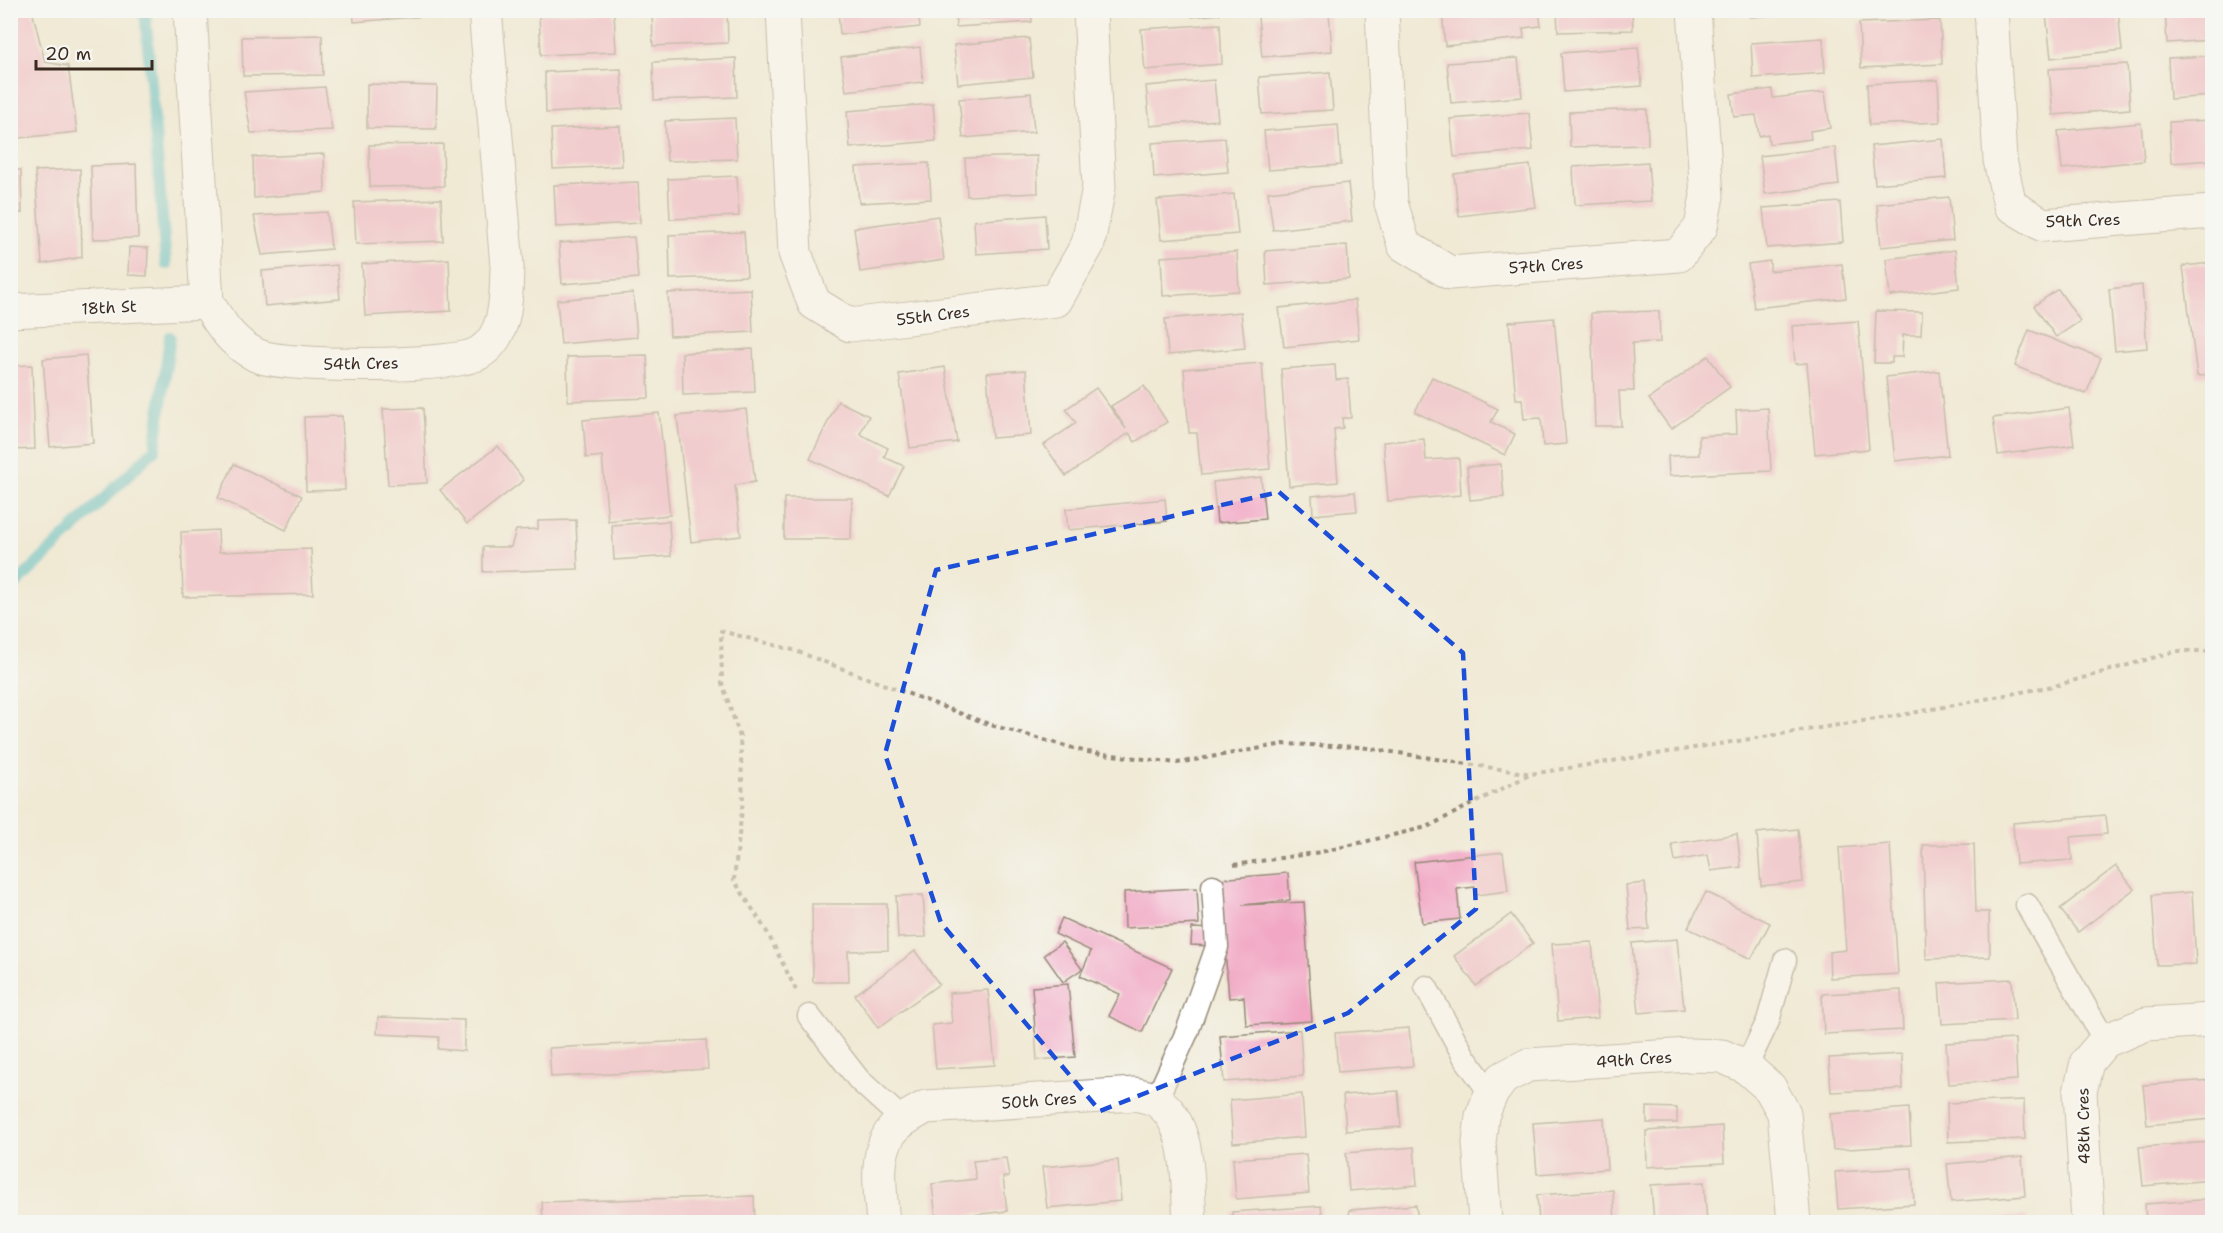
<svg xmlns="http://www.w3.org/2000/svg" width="2223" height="1233" font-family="'Shantell Sans',sans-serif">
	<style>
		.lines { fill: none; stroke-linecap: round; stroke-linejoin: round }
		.stream { stroke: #4bbac3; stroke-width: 12 }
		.building { fill: #f2a8c5 }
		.lane-casing { stroke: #968a7a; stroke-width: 25 }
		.street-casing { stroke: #968a7a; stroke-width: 35 }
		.path { stroke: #968a7a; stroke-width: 4; stroke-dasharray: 4.5 4.5; stroke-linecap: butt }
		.lane { stroke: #fff; stroke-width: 22 }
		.street { stroke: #fff; stroke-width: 33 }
		.marked { fill: none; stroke: #1d4ed8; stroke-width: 4.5; stroke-dasharray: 12 8; stroke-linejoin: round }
		.labels { text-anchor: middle; stroke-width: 4.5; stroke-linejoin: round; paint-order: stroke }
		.street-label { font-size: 16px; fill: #3b2a1e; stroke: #f6f6f2 }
	</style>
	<rect width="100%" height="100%" fill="#f6f6f2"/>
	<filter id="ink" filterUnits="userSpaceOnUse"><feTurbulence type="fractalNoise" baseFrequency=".0167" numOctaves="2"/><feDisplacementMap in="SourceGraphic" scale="12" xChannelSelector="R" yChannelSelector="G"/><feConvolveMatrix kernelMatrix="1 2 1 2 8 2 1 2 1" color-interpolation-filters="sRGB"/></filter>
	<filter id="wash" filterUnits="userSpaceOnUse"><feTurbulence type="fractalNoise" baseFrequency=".008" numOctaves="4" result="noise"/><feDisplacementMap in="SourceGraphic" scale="24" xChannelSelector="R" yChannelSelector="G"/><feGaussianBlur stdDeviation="1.35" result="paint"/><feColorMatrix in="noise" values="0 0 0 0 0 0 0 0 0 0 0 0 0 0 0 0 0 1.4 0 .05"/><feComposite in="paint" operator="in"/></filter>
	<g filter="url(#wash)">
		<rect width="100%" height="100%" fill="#f0ead6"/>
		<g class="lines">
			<g class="stream">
				<path d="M145,10L166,264"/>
				<path d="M10,590L155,449L170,337"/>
			</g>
		</g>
		<g id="blocks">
			<g class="building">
				<path d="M10,10H32L45,62L68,66L77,132L10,139Z"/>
				<path d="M353,10H426V16L354,22Z"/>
				<path d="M652,10H727L728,43L653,46Z"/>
				<path d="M838,10H918L920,27L840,35Z"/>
				<path d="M955,10H1031L1032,22L956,27Z"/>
				<path d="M1192,10H1220V14L1192,17Z"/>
				<path d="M1442,10H1539L1541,26L1523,28L1524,38L1445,46Z"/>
				<path d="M1557,10H1632L1633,30L1558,32Z"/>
				<path d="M1749,10H1812V12L1750,17Z"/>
				<path d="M2078,10H2118L2122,50L2051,58L2046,14Z"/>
				<path d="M2165,10H2212V40L2167,43Z"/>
				<path d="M614,11L616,52L541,55L539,14Z"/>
				<path d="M1329,12L1332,51L1262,57L1258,17Z"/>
				<path d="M1940,20L1942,64L1861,68L1859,23Z"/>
				<path d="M1220,24L1222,64L1145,70L1141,29Z"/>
				<path d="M322,35L323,75L243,76L242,37Z"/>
				<path d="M1029,38L1033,77L958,84L954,45Z"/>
				<path d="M1823,38L1825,73L1753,78L1751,43Z"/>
				<path d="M920,47L923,82L846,91L841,57Z"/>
				<path d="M1638,47L1642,86L1564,92L1561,53Z"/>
				<path d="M2212,56V96L2170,99L2168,58Z"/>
				<path d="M736,58L737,97L654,100L653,62Z"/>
				<path d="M1518,58L1522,97L1451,103L1447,63Z"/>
				<path d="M2127,64L2130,109L2053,115L2049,69Z"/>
				<path d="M621,69L623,109L546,113L545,72Z"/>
				<path d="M1330,72L1333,110L1262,114L1259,77Z"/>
				<path d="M1214,80L1218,120L1150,126L1146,86Z"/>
				<path d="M1938,80L1940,122L1869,125L1867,84Z"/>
				<path d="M367,84L437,86L436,129L367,128Z"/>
				<path d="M325,87L332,130L251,133L244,92Z"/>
				<path d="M1772,89L1773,98L1825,92L1830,128L1810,131L1811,139L1769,144L1768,134L1759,136L1756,115L1734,117L1731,94Z"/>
				<path d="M1031,93L1034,132L963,138L959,99Z"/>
				<path d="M933,104L936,141L850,148L847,111Z"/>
				<path d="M1647,109L1648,145L1570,147L1569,112Z"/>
				<path d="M1529,113L1533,150L1454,157L1450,119Z"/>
				<path d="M735,118L737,159L667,161L665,121Z"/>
				<path d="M2212,120V160L2171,163L2169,122Z"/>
				<path d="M2141,123L2144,161L2062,169L2058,131Z"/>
				<path d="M1338,125L1341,165L1268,170L1264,131Z"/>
				<path d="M620,126L622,166L553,169L551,129Z"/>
				<path d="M1225,138L1228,172L1154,178L1152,143Z"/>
				<path d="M1943,139L1946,178L1875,184L1871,146Z"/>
				<path d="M443,144L444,186L370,187L369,145Z"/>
				<path d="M1835,147L1839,185L1765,194L1760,156Z"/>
				<path d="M324,154L325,192L254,198L253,157Z"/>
				<path d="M1037,156L1038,193L967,196L965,158Z"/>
				<path d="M1648,162L1651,201L1575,205L1573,167Z"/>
				<path d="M929,163L931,199L859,203L856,167Z"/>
				<path d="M136,164L138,238L93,239L91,166Z"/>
				<path d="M1530,165L1536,207L1459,216L1454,174Z"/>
				<path d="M80,169L82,257L42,264L35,171Z"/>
				<path d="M10,170H21L22,213H10Z"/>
				<path d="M737,176L739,216L670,219L668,179Z"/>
				<path d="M638,182L640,223L556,227L554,185Z"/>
				<path d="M1348,183L1352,221L1273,230L1268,192Z"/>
				<path d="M1234,194L1238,234L1161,240L1157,200Z"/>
				<path d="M1949,197L1953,240L1881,247L1877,204Z"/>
				<path d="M441,199L443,241L356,244L354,202Z"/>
				<path d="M1840,202L1843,242L1767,248L1763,208Z"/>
				<path d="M327,212L331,249L262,255L254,216Z"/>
				<path d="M1045,215L1047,249L976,254L974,221Z"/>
				<path d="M938,216L944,260L860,272L854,228Z"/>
				<path d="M744,232L747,276L670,279L669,235Z"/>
				<path d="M634,237L638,278L562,284L559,243Z"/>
				<path d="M1347,245L1349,279L1267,285L1265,251Z"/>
				<path d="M129,247L148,248L147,276L128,275Z"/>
				<path d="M1955,250L1959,288L1890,296L1886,259Z"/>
				<path d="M1237,252L1239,291L1163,296L1161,257Z"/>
				<path d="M449,259L451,311L365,316L362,264Z"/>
				<path d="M1770,261V271L1842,264L1846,298L1754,308L1748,264Z"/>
				<path d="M2212,263V375L2197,376L2183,266Z"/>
				<path d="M337,265L340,299L265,306L262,271Z"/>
				<path d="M2142,285L2147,348L2115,351L2109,289Z"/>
				<path d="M751,289L753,332L670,336L668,293Z"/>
				<path d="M2058,289L2080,321L2056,337L2034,306Z"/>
				<path d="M633,293L637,337L561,344L557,300Z"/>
				<path d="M1355,300L1359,339L1284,347L1279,308Z"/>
				<path d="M1659,311L1660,342L1632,343L1634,391H1619L1621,426H1595L1591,313Z"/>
				<path d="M1876,311L1922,312L1921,335H1903L1902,357H1892V363H1874Z"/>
				<path d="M1241,312L1245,348L1168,355L1165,319Z"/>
				<path d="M1554,318L1566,444L1543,446L1541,418L1524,419L1522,399H1516L1509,322Z"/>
				<path d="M1858,321L1869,449L1815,454L1807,363L1795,364L1792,326Z"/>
				<path d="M2029,330L2101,358L2086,394L2015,366Z"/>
				<path d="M753,349L755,392L683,395L682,353Z"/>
				<path d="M86,355L93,443L50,447L43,359Z"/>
				<path d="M647,355L649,398L568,401L567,357Z"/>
				<path d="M1708,356L1730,387L1671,429L1649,399Z"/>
				<path d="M1262,363L1270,469L1201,475L1197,433H1189L1184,369Z"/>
				<path d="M32,365L35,449L10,450V366Z"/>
				<path d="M1335,365L1336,380L1348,379L1351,418H1342L1343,428L1334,429L1338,482L1289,486L1281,369Z"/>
				<path d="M945,367L957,442L910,448L899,374Z"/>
				<path d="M1026,370L1031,435L992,438L987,373Z"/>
				<path d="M1939,371L1948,455L1895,461L1886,377Z"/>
				<path d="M1432,377L1498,409L1491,422L1515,434L1505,455L1415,412Z"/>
				<path d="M1144,386L1167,422L1135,442L1129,433L1066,476L1044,445L1076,423L1066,409L1096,388L1126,429L1111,406Z"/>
				<path d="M838,401L869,416L860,434L888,448L884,457L904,466L889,496L810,459Z"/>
				<path d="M423,408L427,483L388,485L383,409Z"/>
				<path d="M1768,408L1771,471L1669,476L1668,456L1699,455V436L1737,434L1736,410Z"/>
				<path d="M2069,408L2074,445L1998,455L1993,418Z"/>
				<path d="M746,409L755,482L735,485L741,536L691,542L677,416Z"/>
				<path d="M659,413L670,515L608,521L602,456L586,458L583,420Z"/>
				<path d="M342,416L345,490L306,491L304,417Z"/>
				<path d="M1424,439L1426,460L1459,458L1461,495L1388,501L1383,442Z"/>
				<path d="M498,446L524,480L467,524L440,490Z"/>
				<path d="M234,464L302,496L286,530L218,498Z"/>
				<path d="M1501,464L1504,497L1470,500L1467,467Z"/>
				<path d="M1261,477L1265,519L1217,523L1213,482Z"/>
				<path d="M1355,492L1357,511L1313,515L1312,496Z"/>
				<path d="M784,498H852L851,539H784Z"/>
				<path d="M1165,499L1167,521L1068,530L1066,509Z"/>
				<path d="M576,520L578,569L483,572V547H511L516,530L538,529V521Z"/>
				<path d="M669,521L671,556L614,560L612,525Z"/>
				<path d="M218,530L219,552L311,549L313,594L183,597L181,532Z"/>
				<path d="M2105,815L2107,834L2070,837L2072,860L2016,864L2013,823Z"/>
				<path d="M1798,829L1803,882L1761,886L1757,833Z"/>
				<path d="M1737,834L1741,867L1711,871L1708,855L1675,861L1672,844Z"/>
				<path d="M1890,844L1898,974L1830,978L1829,952L1846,950L1839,848Z"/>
				<path d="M1974,844L1976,912H1989L1990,957L1926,959L1923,845Z"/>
				<path d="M1503,852L1508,891L1476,895L1475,887L1457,889L1460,919L1422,923L1414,862Z"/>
				<path d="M2116,866L2134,889L2078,932L2060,909Z"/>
				<path d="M1288,873L1290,900L1242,905L1304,902L1312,1021L1246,1025L1244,997L1229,998L1219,879Z"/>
				<path d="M1645,883L1649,929L1630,930L1626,885Z"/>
				<path d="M1197,888L1199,924L1125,928L1124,892Z"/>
				<path d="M1706,892L1770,923L1751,959L1688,928Z"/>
				<path d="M2192,892L2196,964L2157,965L2152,895Z"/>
				<path d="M923,895L926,937L898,938L896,896Z"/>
				<path d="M812,904H887L888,950L848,951L849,982H813Z"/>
				<path d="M1511,914L1533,943L1476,986L1454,956Z"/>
				<path d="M1062,918L1172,968L1142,1032L1109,1016L1120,994L1080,976L1091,951L1055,934Z"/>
				<path d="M1192,928L1214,929L1213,946L1191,945Z"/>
				<path d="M1677,939L1684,1009L1639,1013L1632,943Z"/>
				<path d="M1062,942L1082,969L1063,982L1044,955Z"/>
				<path d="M1592,942L1598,1018L1558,1021L1552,944Z"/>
				<path d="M915,951L939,984L878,1028L855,995Z"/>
				<path d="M2012,979L2015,1020L1942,1024L1939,983Z"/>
				<path d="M1068,984L1075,1057L1037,1060L1032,987Z"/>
				<path d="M988,990L995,1065L936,1069L932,1025L952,1023L949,993Z"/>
				<path d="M1901,990L1903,1030L1824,1034L1822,994Z"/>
				<path d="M378,1017L464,1020V1051L438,1049L439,1037L377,1034Z"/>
				<path d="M1409,1028L1413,1066L1338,1072L1335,1033Z"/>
				<path d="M1300,1030L1303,1076L1224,1082L1220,1036Z"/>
				<path d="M2015,1039L2017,1080L1949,1084L1946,1043Z"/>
				<path d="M706,1040L708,1069L551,1077L549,1048Z"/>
				<path d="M1902,1054L1903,1089L1831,1092L1829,1058Z"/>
				<path d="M2212,1080V1119L2147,1125L2143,1085Z"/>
				<path d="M1398,1091L1401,1127L1346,1131L1343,1095Z"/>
				<path d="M1302,1094L1305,1137L1233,1143L1230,1100Z"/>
				<path d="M2024,1100L2025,1139L1948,1142L1947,1103Z"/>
				<path d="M1647,1107L1677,1108V1123H1647Z"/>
				<path d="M1909,1108L1911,1145L1833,1150L1830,1114Z"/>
				<path d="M1604,1118L1607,1169L1537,1174L1533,1123Z"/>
				<path d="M1722,1126L1724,1163L1647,1167L1646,1131Z"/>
				<path d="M2211,1142L2212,1180L2143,1186L2139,1147Z"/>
				<path d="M1414,1147L1417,1185L1349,1191L1346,1153Z"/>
				<path d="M1306,1154L1309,1193L1236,1199L1233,1159Z"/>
				<path d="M2022,1157L2025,1196L1951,1202L1947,1164Z"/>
				<path d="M1006,1158L1009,1177H1003L1007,1211L936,1219L932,1184L976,1179L973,1161Z"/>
				<path d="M1118,1160L1121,1201L1047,1208L1042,1167Z"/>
				<path d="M1912,1168L1914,1204L1838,1209L1835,1172Z"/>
				<path d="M1704,1182L1707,1222H1654L1651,1185Z"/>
				<path d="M1613,1190L1615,1222H1539L1537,1195Z"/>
				<path d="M754,1196L755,1222H543L542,1202Z"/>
				<path d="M2212,1199V1222H2146L2145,1204Z"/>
				<path d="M1416,1205L1418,1222H1350L1349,1210Z"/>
				<path d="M1321,1206L1323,1222H1233L1232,1212Z"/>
				<path d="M2027,1216V1222H1955L1954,1220Z"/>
			</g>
		</g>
	</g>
	<g filter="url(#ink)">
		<use href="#blocks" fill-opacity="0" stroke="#968a7a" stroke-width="1.5"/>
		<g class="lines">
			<defs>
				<g id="lane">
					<path d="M2027,905L2105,1041"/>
					<path d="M1426,987L1465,1058L1491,1094"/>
					<path d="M809,1016L859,1080L903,1120"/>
					<path d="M1746,1067L1768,1021L1785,960"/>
					<path d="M1156,1100L1187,1032L1217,947L1213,886"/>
				</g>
				<g id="street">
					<path d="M190,10L207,302C221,325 232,343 256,355C282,368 454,368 479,353C508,335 506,296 507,266L485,10"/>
					<path d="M783,10L795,253L814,303L850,325L1056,300L1088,244L1099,187L1090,10"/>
					<path d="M1382,10L1391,203L1404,245L1450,273L1679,255L1701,227L1707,196L1694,10"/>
					<path d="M1991,10L2000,160L2010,205L2043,225L2212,212"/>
					<path d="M10,311L207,302"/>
					<path d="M883,1222C881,1196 874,1159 889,1135C897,1122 913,1114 926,1107L1135,1094C1142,1096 1152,1097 1157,1101C1192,1124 1187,1186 1190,1222"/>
					<path d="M1485,1222L1479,1143L1482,1116L1491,1094L1503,1078L1528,1065L1690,1055L1722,1056L1746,1067L1770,1088L1784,1113L1794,1222"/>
					<path d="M2088,1222L2080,1092L2087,1062L2105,1041L2146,1024L2212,1020"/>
				</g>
			</defs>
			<use href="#lane" class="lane-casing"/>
			<use href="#street" class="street-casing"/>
			<g class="path">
				<path d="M1234,865L1321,852L1427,827L1531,774L1907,714L2058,685L2177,651H2212"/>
				<path d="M796,990L767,932L734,880L743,800L740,737L722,683L721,631L793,650L991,725L1087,752L1177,763L1284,744L1361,747L1531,774"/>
			</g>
			<use href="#lane" class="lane"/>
			<use href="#street" class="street"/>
		</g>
	</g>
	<path d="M0 0H2223V1233H0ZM1279,492L1463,653L1476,909L1348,1013L1100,1111L941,923L885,754L936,570Z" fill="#f0ead6" fill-opacity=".55" fill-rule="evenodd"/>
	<path class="marked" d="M1279,492L1463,653L1476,909L1348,1013L1100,1111L941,923L885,754L936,570Z"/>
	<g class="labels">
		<g class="street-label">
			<text transform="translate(2083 220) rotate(-2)" y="6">59th Cres</text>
			<text transform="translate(1546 265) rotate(-4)" y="6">57th Cres</text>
			<text transform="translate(109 307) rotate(-3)" y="6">18th St</text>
			<text transform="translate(933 315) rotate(-7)" y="6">55th Cres</text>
			<text transform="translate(361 363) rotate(-1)" y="6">54th Cres</text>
			<text transform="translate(1634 1059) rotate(-4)" y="6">49th Cres</text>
			<text transform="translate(1039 1100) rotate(-4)" y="6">50th Cres</text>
			<text transform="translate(2083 1126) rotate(-91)" y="6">48th Cres</text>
		</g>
	</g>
	<rect width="2223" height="1233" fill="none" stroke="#f6f6f2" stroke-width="36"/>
	<path d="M36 60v9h116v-9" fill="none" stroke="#3b2a1e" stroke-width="3"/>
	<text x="45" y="60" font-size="18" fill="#3b2a1e" stroke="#f6f6f2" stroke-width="4.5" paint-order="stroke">20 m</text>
</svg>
